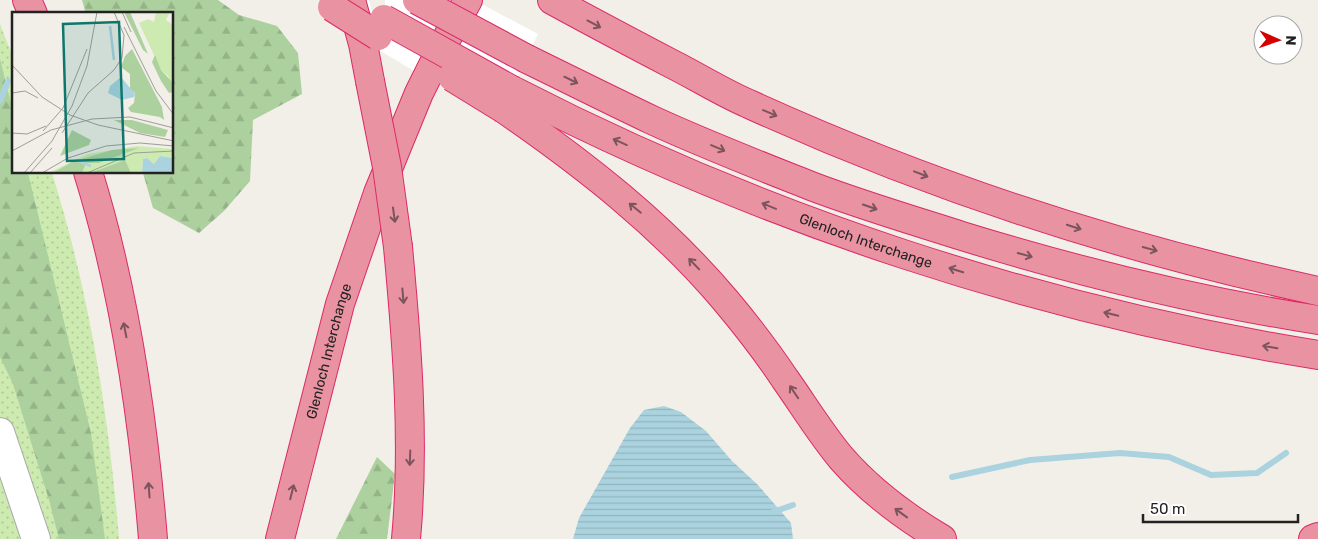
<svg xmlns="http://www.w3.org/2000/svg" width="1318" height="539" font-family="Rubik,sans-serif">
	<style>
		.grass { fill: url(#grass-dots) }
		.forest { fill: url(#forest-firs) }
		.water { fill: url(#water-rules) }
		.pier { fill: #fff }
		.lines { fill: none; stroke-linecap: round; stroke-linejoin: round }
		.stream { stroke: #aad3df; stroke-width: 6 }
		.minor-casing { stroke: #a9a9a9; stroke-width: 30 }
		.highway-casing { stroke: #dc2a67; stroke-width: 30 }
		.minor { stroke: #fff; stroke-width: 28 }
		.highway { stroke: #e892a2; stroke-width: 28 }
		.highway-bridge-casing { stroke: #dc2a67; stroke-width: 30; stroke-linecap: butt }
		.highway-bridge { stroke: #e892a2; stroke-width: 28 }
		.oneway { stroke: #7b545c }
		.labels { text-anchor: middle; stroke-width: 4; stroke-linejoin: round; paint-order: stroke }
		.street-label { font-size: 14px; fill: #222; stroke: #fff }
		.inset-river { fill: none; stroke: #aad3df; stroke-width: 2.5 }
		.inset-road { fill: none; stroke: #9f9d99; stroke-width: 1 }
		.view { fill: #0f766e; fill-opacity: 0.15; stroke: #0f766e; stroke-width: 2.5 }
		.inset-edge { fill: none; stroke: #222; stroke-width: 2.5 }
	</style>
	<defs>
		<pattern id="grass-dots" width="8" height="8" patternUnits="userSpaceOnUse" patternTransform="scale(1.25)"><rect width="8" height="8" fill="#cdebb0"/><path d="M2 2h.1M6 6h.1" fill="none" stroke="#b0c997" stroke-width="1.8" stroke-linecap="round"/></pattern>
		<pattern id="forest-firs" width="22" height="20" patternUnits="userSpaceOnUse" patternTransform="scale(1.25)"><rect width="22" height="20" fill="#add19e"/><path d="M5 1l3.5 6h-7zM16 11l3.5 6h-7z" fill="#95b388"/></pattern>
		<pattern id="water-rules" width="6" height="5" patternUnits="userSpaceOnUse" patternTransform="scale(1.25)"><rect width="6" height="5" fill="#aad3df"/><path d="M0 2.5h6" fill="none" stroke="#92b5bf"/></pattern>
	</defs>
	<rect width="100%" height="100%" fill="#f2efe9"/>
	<path class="grass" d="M0,24L14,60V172L52,173C89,291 109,415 119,539H0Z"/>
	<g class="forest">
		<path d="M82,0H218L239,15L277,26L298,53L302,94L253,120L250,181L224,211L199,233L153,208L143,173L172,172V14H86Z"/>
		<path d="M0,59L14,115V172L28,173L91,433L105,539H59L49,500L13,384L0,357Z"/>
		<path d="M377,457L395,474L387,539H336Z"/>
	</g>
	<path class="water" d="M664,406L681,412L706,431L732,461L757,484L791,523L793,539H573L579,518L630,428L644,410Z"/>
	<path class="pier" d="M330,0H369L382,50L385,0H474L538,34L498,121L337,25Z"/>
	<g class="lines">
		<g class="stream">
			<path d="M0,101L8,81"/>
			<path d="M952,477L1030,460L1120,453L1169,457L1211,475L1257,473L1286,453"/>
			<path d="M773,512L793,505"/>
		</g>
		<defs>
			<path id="minor" d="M0,432L36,539"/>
			<g id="highway">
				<path d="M27,0L33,14"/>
				<path d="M351,0L363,44L370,81"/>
				<path d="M552,0C592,22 632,43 672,64C698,77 723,93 749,104C931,187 1123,249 1318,291"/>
				<path d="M527,59C568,79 610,100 652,120C704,144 758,165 811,186C861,205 912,220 962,236C1079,272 1198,301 1318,320"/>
				<path id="s1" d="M512,90C764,220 1038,310 1318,355"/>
				<path d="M504,109C585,165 662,225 726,301C747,326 767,352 785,379C804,406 821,434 842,459C871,492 905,517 942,539"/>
				<path d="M88,172C125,291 143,416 153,539"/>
				<path d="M398,247C407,344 415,442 406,539"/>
				<path id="s2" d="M280,539L340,304L378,193L419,93L443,45L468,0"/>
				<path d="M1313,539L1318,537"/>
			</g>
		</defs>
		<use href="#minor" class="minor-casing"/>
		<use href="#highway" class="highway-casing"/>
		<use href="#minor" class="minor"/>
		<use href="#highway" class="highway"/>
		<defs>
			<g id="highway-bridge">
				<path d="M417,0L527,59"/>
				<path d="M332,7L378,36"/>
				<path d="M384,19L512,90"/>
				<path d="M452,77L504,109"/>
				<path d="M370,81L387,167L398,247"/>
			</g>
		</defs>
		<use href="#highway-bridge" class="highway-bridge-casing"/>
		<use href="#highway-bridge" class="highway-bridge"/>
	</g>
	<defs><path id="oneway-shaft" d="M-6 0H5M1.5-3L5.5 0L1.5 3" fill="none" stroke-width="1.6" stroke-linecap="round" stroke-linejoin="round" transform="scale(1.25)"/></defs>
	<g class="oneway">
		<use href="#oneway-shaft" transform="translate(594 24) rotate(28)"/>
		<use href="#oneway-shaft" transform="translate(571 80) rotate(26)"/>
		<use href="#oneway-shaft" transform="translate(770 113) rotate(23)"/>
		<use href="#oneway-shaft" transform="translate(620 142) rotate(-156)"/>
		<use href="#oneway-shaft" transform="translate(718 148) rotate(23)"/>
		<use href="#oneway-shaft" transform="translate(921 174) rotate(21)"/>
		<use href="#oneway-shaft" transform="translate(769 206) rotate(-158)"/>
		<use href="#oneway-shaft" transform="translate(870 207) rotate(19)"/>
		<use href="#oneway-shaft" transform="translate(635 208) rotate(-141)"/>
		<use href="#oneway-shaft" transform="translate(394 215) rotate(82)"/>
		<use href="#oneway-shaft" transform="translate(1074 227) rotate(18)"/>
		<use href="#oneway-shaft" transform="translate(1150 249) rotate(15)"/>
		<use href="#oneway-shaft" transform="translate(1025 255) rotate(15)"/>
		<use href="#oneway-shaft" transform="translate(694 264) rotate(-134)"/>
		<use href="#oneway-shaft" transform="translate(956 270) rotate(-163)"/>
		<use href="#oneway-shaft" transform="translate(403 296) rotate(85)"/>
		<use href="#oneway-shaft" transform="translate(1111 314) rotate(-166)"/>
		<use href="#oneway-shaft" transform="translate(125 330) rotate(-101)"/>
		<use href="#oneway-shaft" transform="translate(1270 347) rotate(-170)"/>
		<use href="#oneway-shaft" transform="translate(794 392) rotate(-124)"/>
		<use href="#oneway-shaft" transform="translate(410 458) rotate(92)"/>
		<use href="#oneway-shaft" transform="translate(149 490) rotate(-94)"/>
		<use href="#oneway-shaft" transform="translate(292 492) rotate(-76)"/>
		<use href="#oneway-shaft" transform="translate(901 513) rotate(-144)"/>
	</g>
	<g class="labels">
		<g class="street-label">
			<text dy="5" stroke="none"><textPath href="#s1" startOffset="385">Glenloch Interchange</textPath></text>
			<text dy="5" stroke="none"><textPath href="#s2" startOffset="194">Glenloch Interchange</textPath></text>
		</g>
	</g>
	<g transform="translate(12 12)">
		<rect width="161" height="161" fill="#f2efe9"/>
		<path d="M144,0H158L154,8L161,13V76L156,64L149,58L127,11L136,7L142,10ZM125,134L161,137V146L148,144L142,152L135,146L131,147L130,161H36L76,142Z" fill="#cdebb0"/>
		<path d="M112,0H118L136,42L131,38ZM120,37L150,95L152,108L148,105L119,100L116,96L122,91L123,81L118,77V62L109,55L113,44ZM143,43L149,58L160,70L161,80L157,81L149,69L140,50ZM102,108H120L156,118L153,125L128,121ZM60,118L79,128L77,133L48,144ZM127,136L87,151H74L70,161H41L60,150L100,138ZM113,148L119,161H80L81,160Z" fill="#add19e"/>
		<path d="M109,65L123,82L122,85L110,88L96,81L98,74ZM148,144L161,146V161H130L131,147L135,146L142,152Z" fill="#aad3df"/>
		<path class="inset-river" d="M98,14L102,48M64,148L79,154"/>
		<path class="inset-road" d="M110,0L119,20M112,15L144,79L162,103M0,53L30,85L58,103L86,113L162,129M0,81L13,79L26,86M31,119L51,96L75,37M0,121L15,122L34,114M50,121L76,81L102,58L110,46L112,23L102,0M0,139L39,118L80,107L118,105L162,116M12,161L40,129L60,94L75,54L85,0M18,161L40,136M30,161L56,146L94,134L128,131L162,134M75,161L122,141L162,139"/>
		<path class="view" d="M107,10L112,147L55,149L51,12Z"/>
		<rect width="161" height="161" class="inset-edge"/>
	</g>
	<g transform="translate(1278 40) rotate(92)"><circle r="24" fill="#ffffff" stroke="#a7a7a7"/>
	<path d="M0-4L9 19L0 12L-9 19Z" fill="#d40000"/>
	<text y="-8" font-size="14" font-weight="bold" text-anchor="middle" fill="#222222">N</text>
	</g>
	<path d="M1143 514v8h155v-8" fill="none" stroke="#222222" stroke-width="2.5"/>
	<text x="1150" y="514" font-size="15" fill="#222222" stroke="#ffffff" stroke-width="4" paint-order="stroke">50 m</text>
</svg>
